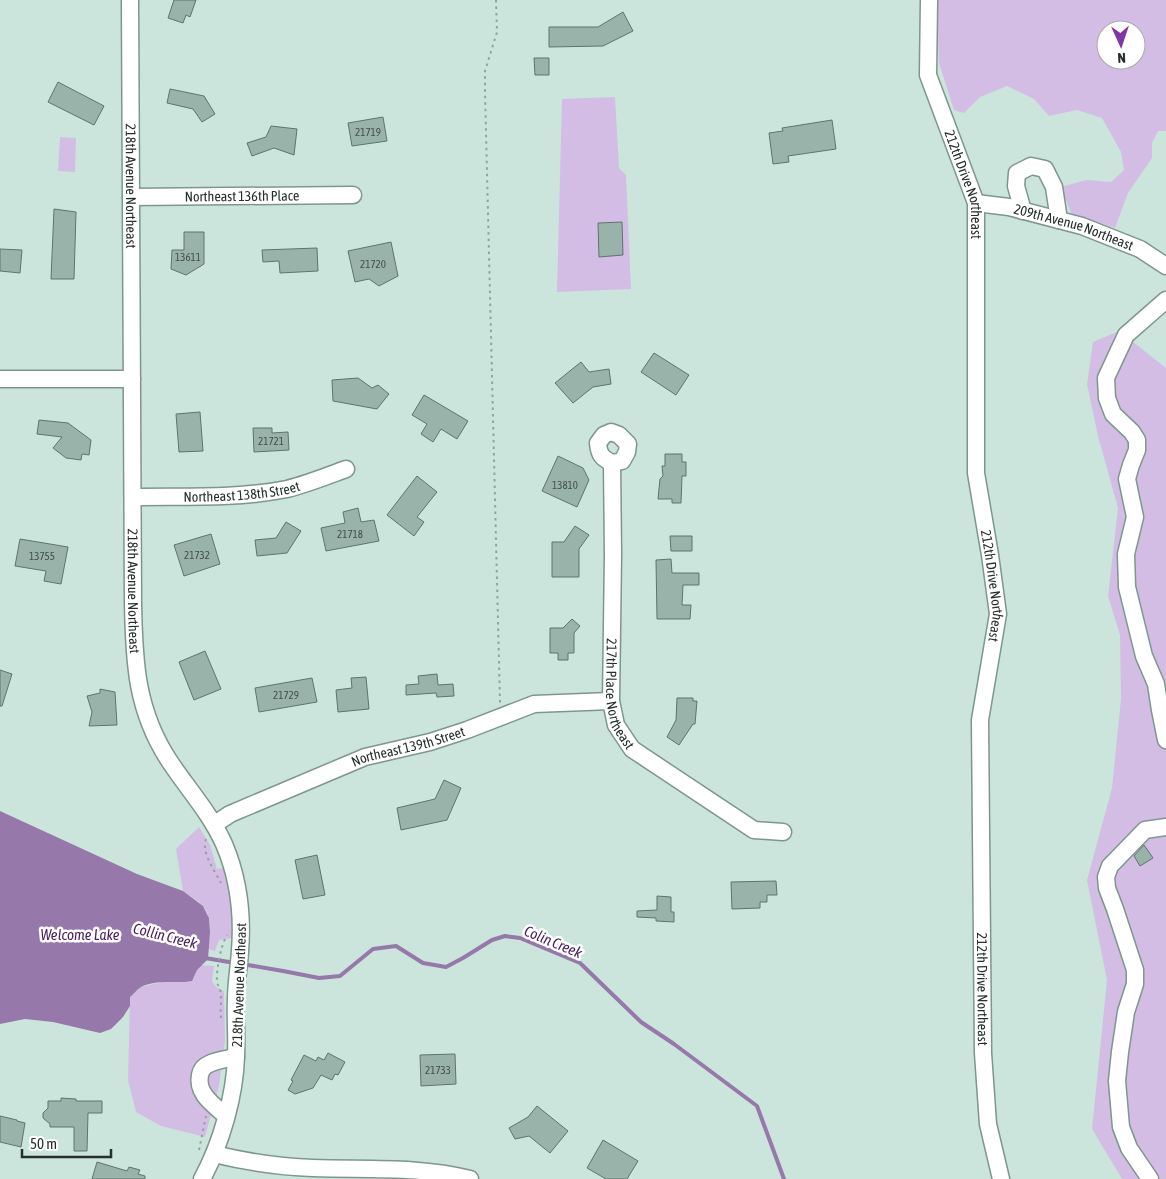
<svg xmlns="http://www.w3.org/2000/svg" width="1166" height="1179" font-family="'Asap Condensed',sans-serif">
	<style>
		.green { fill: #d4bde4; fill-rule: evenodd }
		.water { fill: #9778aa }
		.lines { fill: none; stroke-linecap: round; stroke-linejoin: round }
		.stream { stroke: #9778aa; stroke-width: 4 }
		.building { fill: #9ab3aa; stroke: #5d746c }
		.minor-casing { stroke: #7e968d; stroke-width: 19 }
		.path { stroke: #8fa49d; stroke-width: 2; stroke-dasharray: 2.5 4; stroke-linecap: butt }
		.minor { stroke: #fff; stroke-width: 16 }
		.labels { text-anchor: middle; stroke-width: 5; stroke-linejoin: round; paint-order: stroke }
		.number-label { font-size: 11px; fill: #42504c }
		.street-label { font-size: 14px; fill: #252f2c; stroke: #fff }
		.water-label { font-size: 15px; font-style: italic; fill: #461d5c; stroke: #fff }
	</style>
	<rect width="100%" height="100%" fill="#cbe5dc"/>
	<g class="green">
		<path d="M937,0H1166V131H1158L1152,143V158L1128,193L1115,228L1071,213L1061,187L1086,180L1111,182L1124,170L1121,152L1102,118L1077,110L1049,116L1034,99L1007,86L980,97L964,113L954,110L939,63ZM1106,30H1136V60H1106Z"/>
		<path d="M615,97L619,168L626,175L631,289L557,292L562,99Z"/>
		<path d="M60,137L76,138L75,172L58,171Z"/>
		<path d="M1119,331L1166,368V1179H1122L1092,1129L1107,980L1087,880L1112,788L1121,699L1120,635L1108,596L1118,508L1098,436L1087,384L1093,342Z"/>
		<path d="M199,827L210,845L217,869L223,868L231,896L233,919V938L219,940L215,951L208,949C210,936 213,917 203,906C198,900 189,896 183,891L176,849Z"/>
		<path d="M201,965L214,966L212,981L216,987L224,991L225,1041L219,1086L205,1137L161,1126L136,1112L128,1080L130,997L141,987L162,982H186Z"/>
	</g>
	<path class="water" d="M0,811L137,874L183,891L203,906L209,918L210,932L208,959L197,970L192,981C176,984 160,979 143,986C138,988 134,994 130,997V1006L123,1017L111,1029L100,1033L53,1022L25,1019L0,1024Z"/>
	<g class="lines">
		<g class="stream">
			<path d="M205,958L235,963"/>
			<path d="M242,964L283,971L319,978L340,976L373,949L396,946L423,963L446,967L463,958L492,940L505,936L520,938L580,963L641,1022L674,1044L757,1106L784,1179"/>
		</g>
	</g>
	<g class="building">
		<path d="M174,0H196L190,17L186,15L183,23L168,18Z"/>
		<path d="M623,12L633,31L603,46L549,47V27H598Z"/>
		<path d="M534,58H549V75H535Z"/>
		<path d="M58,82L104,106L94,125L48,102Z"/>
		<path d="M170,89L204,96L215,114L202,122L193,109L167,103Z"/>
		<path d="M383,117L387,141L352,146L348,123Z"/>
		<path d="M832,120L836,149L788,156L789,162L773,164L769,133L783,131L782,128Z"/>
		<path d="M271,126L297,129L294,155L274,148L252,156L247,143L266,137Z"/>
		<path d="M54,209L76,212L74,279H51Z"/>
		<path d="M622,222L623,255L599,257L598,223Z"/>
		<path d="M184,232H204V264L186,275L171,269L172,250H184Z"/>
		<path d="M391,242L398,276L379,286L369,279L355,282L348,251Z"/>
		<path d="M317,248L318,271L280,273L279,261L263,262L262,250Z"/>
		<path d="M0,249L22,250L20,273L0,271Z"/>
		<path d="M654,353L689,375L676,395L641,372Z"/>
		<path d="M581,362L589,372L609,369L611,384L593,387L573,403L555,383Z"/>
		<path d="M358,378L372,388L378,385L389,394L377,409L333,401L332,380Z"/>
		<path d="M424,395L468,421L457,439L441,429L433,442L421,434L427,424L412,415Z"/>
		<path d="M200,412L203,451L179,452L176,414Z"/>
		<path d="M39,420L68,423L91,440L89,455L82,454L81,460L66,458L53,448L62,437L37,434Z"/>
		<path d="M253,428H272V433L288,432L289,450L254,452Z"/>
		<path d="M665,454H682V462H686V476H682L681,503H672V499H658L660,479L663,476L662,466H665Z"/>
		<path d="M558,456L583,468L589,480L577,507L542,491Z"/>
		<path d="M417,476L437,492L417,517L424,522L414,536L387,515Z"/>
		<path d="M358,508L361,522L374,520L379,541L326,551L321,528L345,523L343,512Z"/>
		<path d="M286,522L301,531L287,553L257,556L255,540L276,538Z"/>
		<path d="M575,526L589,535L579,549V577H552V542H564Z"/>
		<path d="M211,534L220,564L184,576L174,545Z"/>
		<path d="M670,536H692V551H671Z"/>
		<path d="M20,539L68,547L61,584L44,581L46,571L15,566Z"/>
		<path d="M671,559L672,573H699V585H683L682,605H691L690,619H657L656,560Z"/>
		<path d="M572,619L580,626L574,633V653H568V660H558V653H550V628H563Z"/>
		<path d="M205,651L221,689L194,700L179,662Z"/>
		<path d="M0,670L12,674L2,706H0Z"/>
		<path d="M437,674L438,685L453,684L454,696L437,697L436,693L406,695V685L419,684L418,676Z"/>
		<path d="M366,677L369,709L338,712L336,690L352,688L351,678Z"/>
		<path d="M312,678L317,702L259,712L255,688Z"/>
		<path d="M100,689L115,692L117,725L89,726L92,712L87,696L100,693Z"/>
		<path d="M677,698H693V701H697L695,724H693L679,745L667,737L676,720Z"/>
		<path d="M444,780L461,788L447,820L401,830L397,808L435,799Z"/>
		<path d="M1144,845L1153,858L1140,866L1134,856Z"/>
		<path d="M317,855L325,895L303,899L295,860Z"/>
		<path d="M776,881L777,895H767V902H760V908L732,909L731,882Z"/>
		<path d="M657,896L671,897V912H674V922L656,921V918L637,917V911L657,910Z"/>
		<path d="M328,1053L345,1062L338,1075L335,1074L332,1080L321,1075L313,1088L295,1094L288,1090L293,1081L291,1080L304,1055L316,1061L318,1057L324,1060Z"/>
		<path d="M455,1054L456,1084L421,1086L420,1055Z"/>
		<path d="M61,1098L76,1099V1101H102V1113H88L87,1151H74V1127H50V1124L43,1118V1113L48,1108V1101H61Z"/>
		<path d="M537,1106L568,1131L550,1153L529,1136L515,1139L509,1128L528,1117Z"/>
		<path d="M0,1116L17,1120V1121L25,1123L21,1147L0,1142Z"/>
		<path d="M603,1140L638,1161L627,1179H606L587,1168Z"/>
		<path d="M97,1162L127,1171L129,1167L140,1170L138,1174L145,1176V1179H92Z"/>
	</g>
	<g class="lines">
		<defs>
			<g id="minor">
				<path id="s1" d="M130,0L133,603C134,662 136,711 170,762C188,789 210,813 224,844C239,879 243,913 240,951C239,967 236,983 236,999C235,1018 237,1037 236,1056C235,1096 221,1144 202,1179"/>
				<path id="s2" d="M929,0L928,75L976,203V473L990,555L998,614L980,720L983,1053L988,1124L1001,1179"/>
				<path id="s3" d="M131,197L353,195"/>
				<path id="s4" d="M976,203L1009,207L1082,226L1140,249L1166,266"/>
				<path d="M1023,211L1016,186L1017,173L1031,166L1045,169L1054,187L1059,220"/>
				<path d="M1166,300L1126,335L1106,378L1107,398L1113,414L1132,432L1137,440V450L1131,465L1127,479L1135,517L1126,554L1127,587L1144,656L1156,684L1160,710L1166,740"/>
				<path d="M0,379H132"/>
				<path id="s5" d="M612,463C602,458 599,455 598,443L604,435L611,432L619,435L628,444L627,452L622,461L612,463L613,554L611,701L616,725L632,749L754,830L783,832"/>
				<path id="s6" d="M133,497C184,496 237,499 287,489C307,484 327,476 346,469"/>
				<path id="s7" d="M215,824L230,814L365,757L430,742L467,730L534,704L611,701"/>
				<path d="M226,1116C214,1105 196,1094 200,1075C201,1070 204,1066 209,1064C217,1060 227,1059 236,1057"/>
				<path d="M214,1154C247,1162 279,1167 313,1168C365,1170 419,1166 470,1179"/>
				<path d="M1150,1179L1129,1148L1121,1127L1117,1081L1120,1052L1126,1012L1135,984V970L1115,909L1107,888L1106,877L1110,866L1145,830L1166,827"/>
			</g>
		</defs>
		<use href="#minor" class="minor-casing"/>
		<g class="path">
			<path d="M496,0L497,32L485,71V91L500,703"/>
			<path d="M206,839C201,853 215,871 221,883"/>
			<path d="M221,1018C220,1009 222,998 220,989C219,986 218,986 217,982C216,970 221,945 227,935"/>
			<path d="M199,1150L206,1116"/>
		</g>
		<use href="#minor" class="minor"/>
	</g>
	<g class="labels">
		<g class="number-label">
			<text x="368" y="136">21719</text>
			<text x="188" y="261">13611</text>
			<text x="373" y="268">21720</text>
			<text x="271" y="445">21721</text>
			<text x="565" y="489">13810</text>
			<text x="350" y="538">21718</text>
			<text x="197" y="559">21732</text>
			<text x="42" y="560">13755</text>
			<text x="286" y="699">21729</text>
			<text x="438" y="1074">21733</text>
		</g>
		<g class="street-label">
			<text dy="5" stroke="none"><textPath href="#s2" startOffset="191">212th Drive Northeast</textPath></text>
			<text dy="5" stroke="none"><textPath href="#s1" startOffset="186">218th Avenue Northeast</textPath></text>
			<text dy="5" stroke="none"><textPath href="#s3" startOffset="111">Northeast 136th Place</textPath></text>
			<text dy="5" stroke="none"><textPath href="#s4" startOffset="101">209th Avenue Northeast</textPath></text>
			<text dy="5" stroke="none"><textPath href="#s6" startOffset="109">Northeast 138th Street</textPath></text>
			<text dy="5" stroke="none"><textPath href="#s2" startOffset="596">212th Drive Northeast</textPath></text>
			<text dy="5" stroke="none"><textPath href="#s1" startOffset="591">218th Avenue Northeast</textPath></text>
			<text dy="5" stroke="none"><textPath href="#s5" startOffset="326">217th Place Northeast</textPath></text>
			<text dy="5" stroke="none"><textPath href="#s7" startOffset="209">Northeast 139th Street</textPath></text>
			<text transform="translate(239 985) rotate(-88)" y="5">218th Avenue Northeast</text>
			<text dy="5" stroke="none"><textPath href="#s2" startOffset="1001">212th Drive Northeast</textPath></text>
		</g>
		<g class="water-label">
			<text x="80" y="940">Welcome Lake</text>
			<text transform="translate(165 936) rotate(14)" y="5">Collin Creek</text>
			<text transform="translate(553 942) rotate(23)" y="5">Colin Creek</text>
		</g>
	</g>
	<g transform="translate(1121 45) rotate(177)"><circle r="24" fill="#ffffff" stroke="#a8acab"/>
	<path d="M0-4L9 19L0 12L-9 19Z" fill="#8036a7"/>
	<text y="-8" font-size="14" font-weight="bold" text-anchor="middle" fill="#252f2c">N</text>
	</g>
	<path d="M22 1149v8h89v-8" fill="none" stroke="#252f2c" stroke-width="2.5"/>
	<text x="30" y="1149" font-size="15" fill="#252f2c" stroke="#ffffff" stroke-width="4" paint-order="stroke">50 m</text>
</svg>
